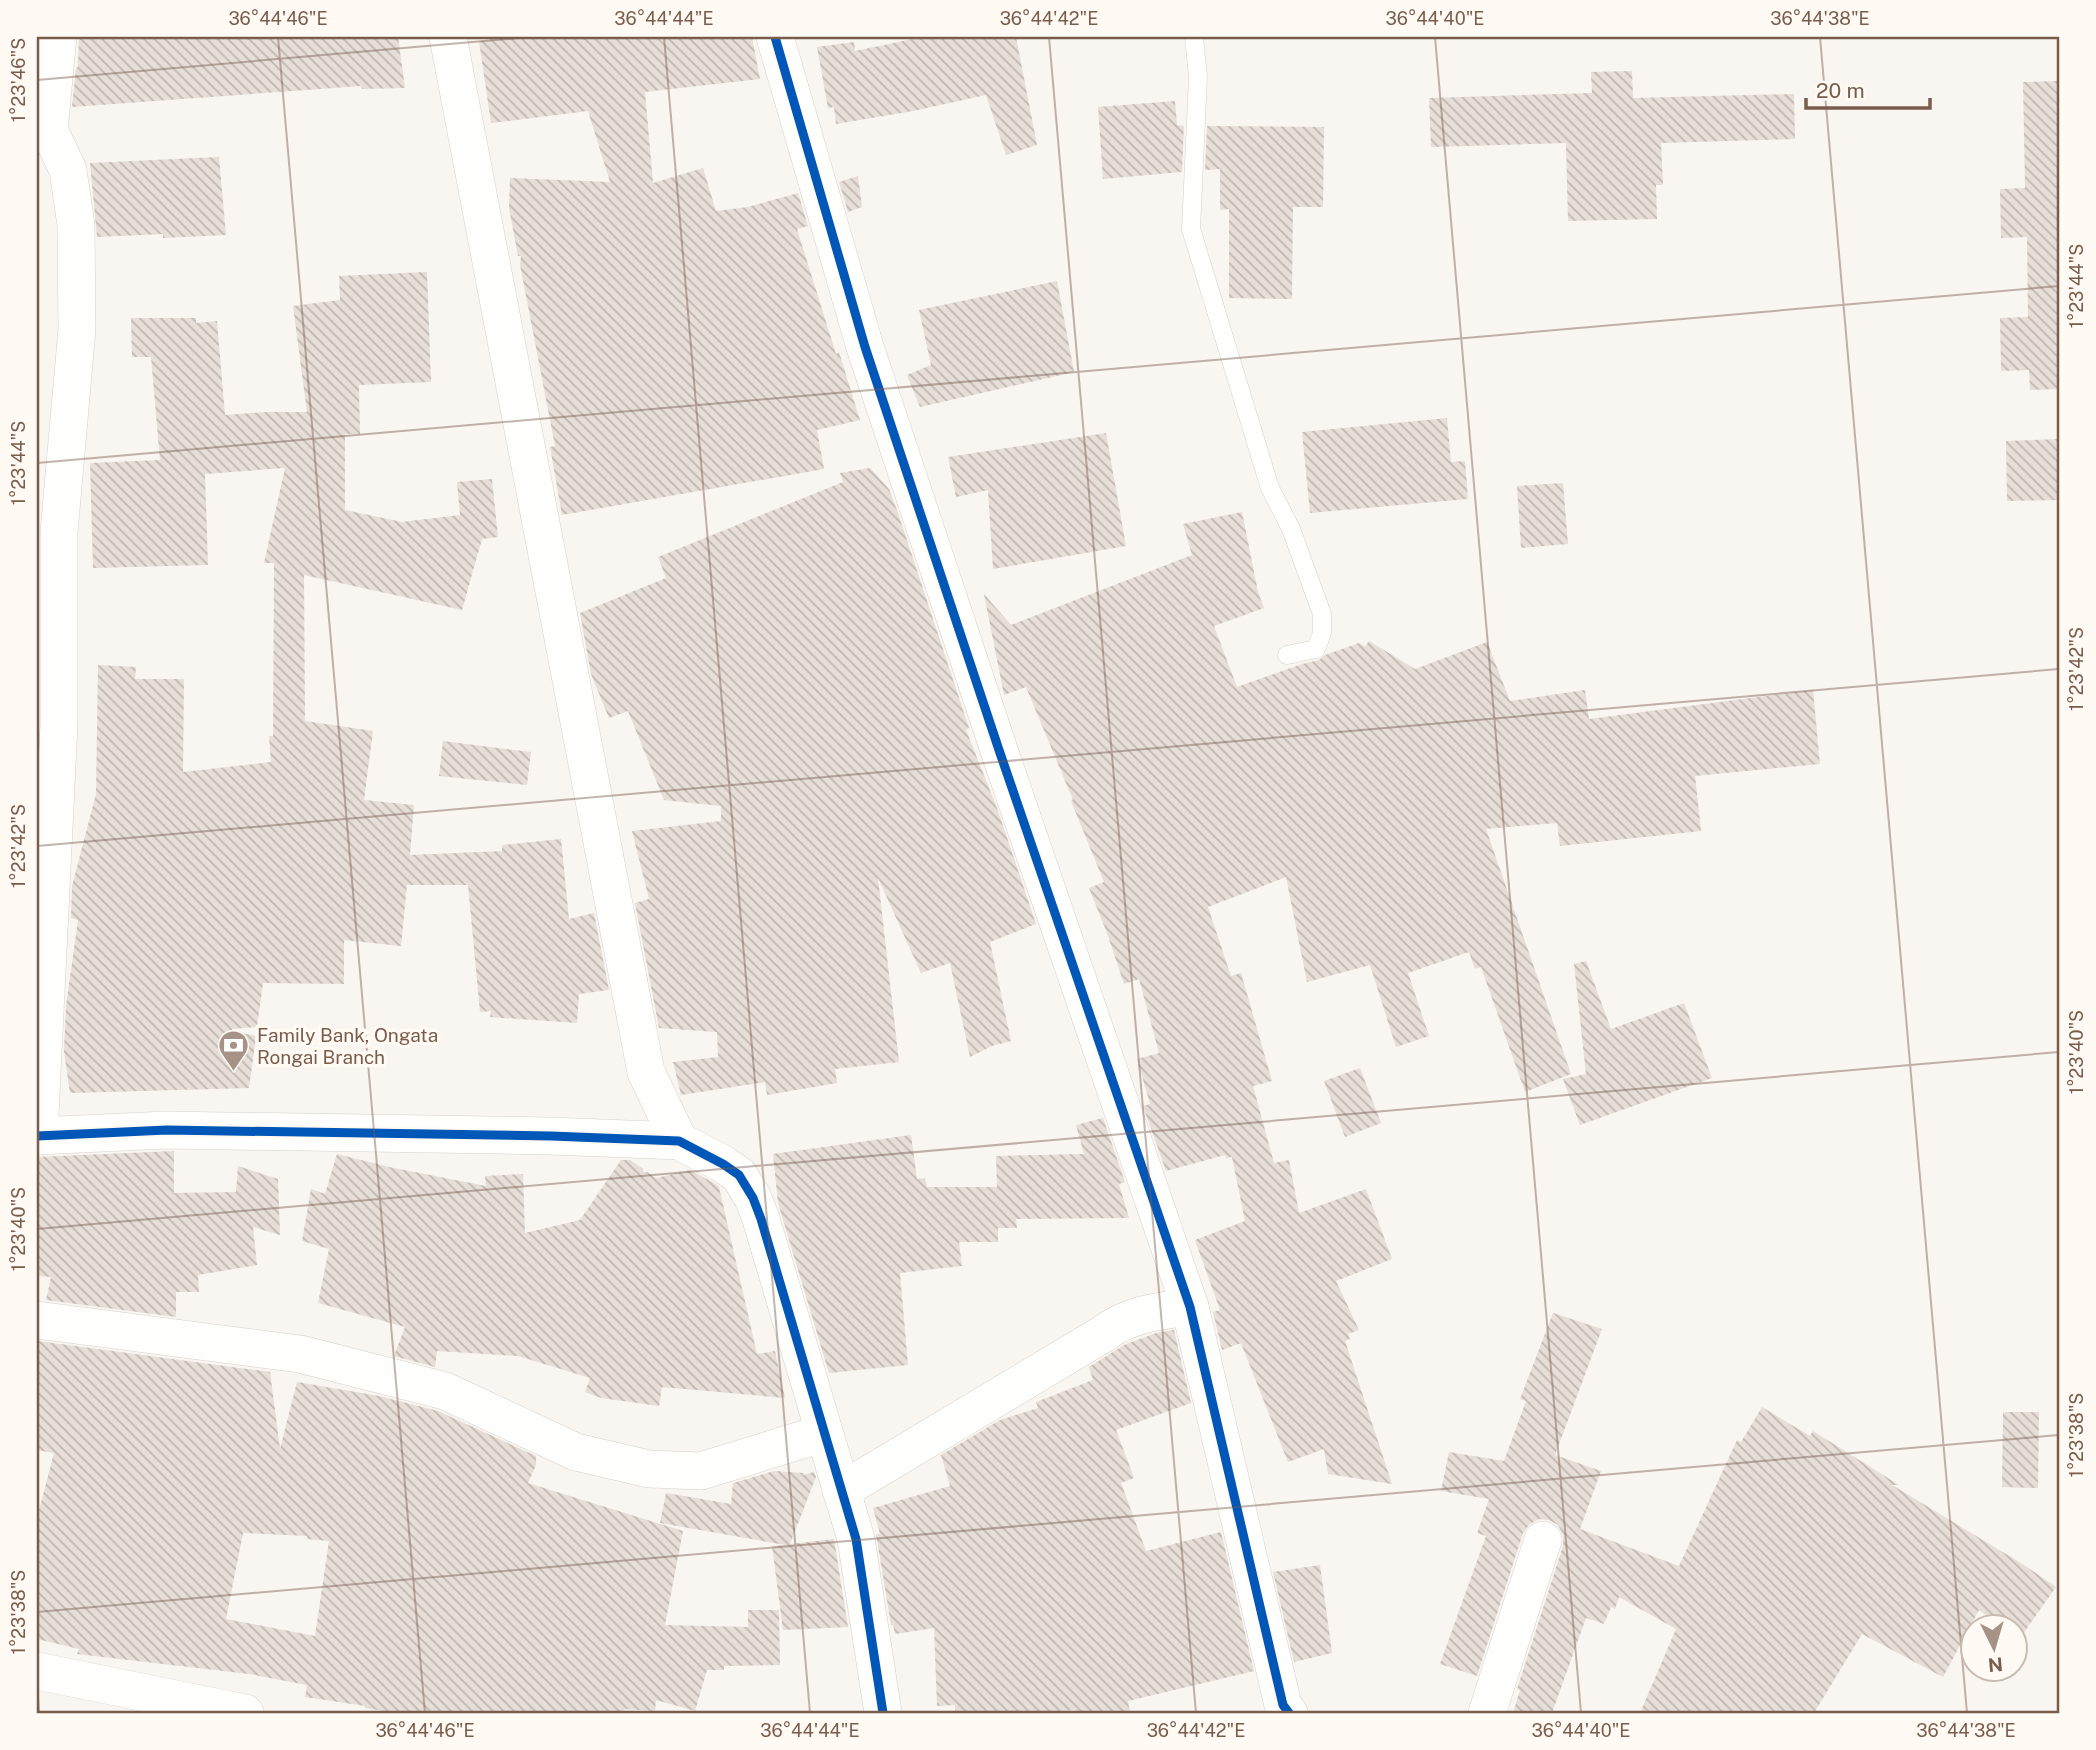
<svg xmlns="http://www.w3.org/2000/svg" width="2096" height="1750" font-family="'Public Sans',sans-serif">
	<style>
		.building { fill: url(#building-back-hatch); fill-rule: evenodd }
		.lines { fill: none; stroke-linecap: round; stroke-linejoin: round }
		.lane-casing { stroke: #d7d1cb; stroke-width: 19 }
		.street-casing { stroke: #d7d1cb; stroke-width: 38 }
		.lane { stroke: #fefefd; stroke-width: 18 }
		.street { stroke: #fefefd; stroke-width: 37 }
		.cycleway-casing { stroke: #fffaf3; stroke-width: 13 }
		.cycleway { stroke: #0057b8; stroke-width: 9 }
		.ticks { fill: none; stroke: #7a5c4d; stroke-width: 2; stroke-opacity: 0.45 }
		.labels { text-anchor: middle; stroke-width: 7; stroke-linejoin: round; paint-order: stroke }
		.poi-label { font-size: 19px; fill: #7a5c4d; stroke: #fffaf3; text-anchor: start }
		.neatline { fill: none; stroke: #7a5c4d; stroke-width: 2.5 }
		.ticks-label { font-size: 18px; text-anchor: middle; fill: #7a5c4d }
	</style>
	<defs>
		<pattern id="building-back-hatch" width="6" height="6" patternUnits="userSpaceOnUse" patternTransform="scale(1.75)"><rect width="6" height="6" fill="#e6ded7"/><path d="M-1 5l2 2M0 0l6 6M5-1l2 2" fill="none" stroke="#bfb7b1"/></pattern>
	</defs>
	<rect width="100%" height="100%" fill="#f9f5f0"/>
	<g class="building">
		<path d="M79,37H398L405,88L362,89L361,86L72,107L76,68L78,67Z"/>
		<path d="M507,37H752L760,79L645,92L653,183L703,168L716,211L748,207L798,193L808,226L797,229L836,354L839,352L860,420L817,430L824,469L562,515L550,447L555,446L520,265L521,256H518L509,208L510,178L610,182L588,111L491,123L479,41Z"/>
		<path d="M922,37H1016L1037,145L1006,155L986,95L913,111L836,124L834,107L828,108L817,47L854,42L855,51Z"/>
		<path d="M1632,71L1633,98L1794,94L1795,139L1661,143L1663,185H1656L1657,219L1568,221L1566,143L1431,147L1429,98L1592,93L1591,72Z"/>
		<path d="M2059,81V389L2030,390L2029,370L2001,371L2000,318L2028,317L2027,237L2001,238L2000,189L2025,188L2023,82Z"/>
		<path d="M1175,101L1177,125L1184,126L1182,172L1103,179L1098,107Z"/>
		<path d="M1207,126L1324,127L1323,207H1293L1292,299L1229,298V209L1220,210V169L1205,170Z"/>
		<path d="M219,157L226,235L163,238V234L97,237L90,163Z"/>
		<path d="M858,176L862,207L848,212L839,182Z"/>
		<path d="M427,272L431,382L359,385L360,434H345V510L402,522L460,515L457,482L492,479L498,537L482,539L462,610L304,575L305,721L373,731L364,800L414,805L410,855L502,851V845L561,839L569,919L594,913L609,990L579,994L577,1023L490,1017L491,1011L480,1012L468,885H407L401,946L344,940V984L263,983L257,1027L232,1029V1031L256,1036L249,1088L70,1093L64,1051L66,1006L78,920L71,918L72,886L96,794L98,665L136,667L135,679H184L183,772L271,762L269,736H273L274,563H264L285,468L205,474L208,565L93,568L90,463L160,460L151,357H132L131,318H196V323L217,321L225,415L266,412H307L293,306L340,300L339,276Z"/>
		<path d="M1057,281L1074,372L920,407L907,375L931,365L919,310Z"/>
		<path d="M1447,418L1451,462L1465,461L1468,499L1310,513L1302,432Z"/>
		<path d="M1106,433L1126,546L993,569L988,490L956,497L948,457Z"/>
		<path d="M2059,439V500L2007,501L2006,441Z"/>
		<path d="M870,468L889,489L898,513L969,728L966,730L997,808L1036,924L990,942L1011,1041L992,1046L970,1057L950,963L921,973L878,878L899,1062L835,1069L837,1083L767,1095L765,1082L681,1095L673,1062L718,1057L717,1032L659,1028L635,903L649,899L632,831L721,821V806L664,800L628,711L609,718L591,674L580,613L666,578L658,557L843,482L840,473Z"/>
		<path d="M1563,483L1568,544L1521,548L1517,486Z"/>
		<path d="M1242,512L1258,592L1264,608L1214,626L1237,687L1302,664L1319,660L1325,655L1359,643L1365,647L1369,641L1415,669L1487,642L1510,701L1585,690L1589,719L1813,690L1820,764L1695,776L1701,831L1560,846L1557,823L1486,829L1571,1074L1525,1092L1481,967L1475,969L1469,952L1408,973L1429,1036L1396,1047L1370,965L1307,982L1286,877L1208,907L1231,976L1241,973L1272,1081L1253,1086L1274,1163L1289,1160L1299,1213L1366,1189L1392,1259L1336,1281L1359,1330L1348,1334L1350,1339L1345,1341L1392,1484L1328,1474L1324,1449L1288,1462L1241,1343L1222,1350L1213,1312L1220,1310L1195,1240L1245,1221L1232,1157L1226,1158L1225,1155L1166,1171L1143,1106L1150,1104L1137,1059L1159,1053L1139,979L1124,984L1107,933L1089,888L1104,882L1071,801L1073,800L1026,687L1004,695L984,594L1011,625L1192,555L1183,524Z"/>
		<path d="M443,741L531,752L527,785L439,776Z"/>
		<path d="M1586,961L1611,1029L1684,1003L1712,1078L1580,1125L1563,1079L1586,1074L1574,964Z"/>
		<path d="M1360,1068L1381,1123L1345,1137L1324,1081Z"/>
		<path d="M1103,1118L1125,1182L1119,1184L1129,1218L1016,1219L1017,1228H998V1242H959L962,1266L900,1273L908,1365L829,1373L778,1203L773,1154L911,1135L917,1179L925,1178L927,1187H997L996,1156L1084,1154L1076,1125Z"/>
		<path d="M174,1151V1193L236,1192L238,1166L278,1179L280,1235L253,1227L257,1265L198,1275L199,1292H176V1317L46,1300L51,1277L37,1276V1157Z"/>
		<path d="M337,1154L389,1167L486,1186L485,1176L523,1174L525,1233L580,1220L621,1160H630L643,1169V1172H647L656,1178L690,1170L712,1182L719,1187L757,1354L775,1351L785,1398L662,1387L659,1406L601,1398L585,1392L590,1378L518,1356L437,1351L435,1367L394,1356L405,1327L318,1303L329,1249L302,1241L311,1189L325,1194Z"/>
		<path d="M1553,1313L1602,1329L1555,1455L1601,1471L1580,1529L1679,1566L1737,1440L1741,1442L1762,1407L1810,1436L1813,1431L1899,1485H1892L2024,1565L2056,1587L2020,1638L2015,1635V1628H2004L1979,1610L1943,1677L1862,1634L1814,1713H1640L1676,1629L1619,1597L1615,1609L1611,1607L1604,1624L1586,1618L1552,1713H1513L1520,1690L1517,1689L1563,1546V1535L1558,1525L1549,1520L1539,1519L1530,1524L1523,1533L1477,1676L1440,1664L1486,1536L1477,1533L1489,1499L1441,1491L1449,1452L1504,1461L1526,1401L1520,1399Z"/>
		<path d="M1174,1330L1191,1403L1116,1430L1134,1478L1121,1483L1146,1551L1221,1532L1254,1671L1128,1701L1130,1713H1076L1075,1710L1024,1713H955V1705L937,1706L934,1628L895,1634L893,1625H891L876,1534H880L873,1508L950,1486L941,1455L1000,1420L1038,1408L1036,1402L1093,1380L1089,1367L1124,1345L1156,1333Z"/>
		<path d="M38,1341L270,1372L280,1449L297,1382L379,1396L438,1411L536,1456V1465L528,1483L683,1531L665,1625L748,1627V1610H779L780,1665L724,1666V1670H707L695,1711L656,1700L655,1711L624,1709L625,1713H396L365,1708V1706L305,1697L307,1685L249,1674L77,1654L79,1649L37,1639V1518L54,1453L37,1450ZM243,1533L307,1536V1539L329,1541L315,1636L226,1619Z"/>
		<path d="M2003,1412H2039L2038,1488L2002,1487Z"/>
		<path d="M774,1471L804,1473L802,1475L814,1472L816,1477L790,1544L834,1539L848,1627L783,1630L772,1546L785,1545L660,1523L666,1493L731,1504L733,1483Z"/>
		<path d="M1320,1565L1332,1653L1294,1662L1273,1572Z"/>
	</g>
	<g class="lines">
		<defs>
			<path id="lane" d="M1194,37L1198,77L1191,229L1270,488L1291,529L1322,614V633L1316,649L1287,655"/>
			<g id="street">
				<path d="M448,37L646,1072L679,1141"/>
				<path d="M775,37L865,347L999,750L1190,1307L1283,1705L1289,1713"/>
				<path d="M37,1136L167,1130L551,1136L679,1141L723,1164L739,1175L753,1198L761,1219L856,1539L883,1713"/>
				<path d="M39,1136L59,725V532L77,329L76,225L68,170L49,130L58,37"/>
				<path d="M37,1320L300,1354L445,1391L576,1452L649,1469L701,1471L824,1433"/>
				<path d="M841,1491L1103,1334C1129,1314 1158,1311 1190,1307"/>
				<path d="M37,1671L245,1713"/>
				<path d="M1487,1713L1543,1540"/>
			</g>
		</defs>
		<use href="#lane" class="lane-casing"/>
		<use href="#street" class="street-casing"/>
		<use href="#lane" class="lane"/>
		<use href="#street" class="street"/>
		<defs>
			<g id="cycleway">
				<path d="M775,37L865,347L999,750L1190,1307L1283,1705L1289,1713"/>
				<path d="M37,1136L167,1130L551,1136L679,1141L723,1164L739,1175L753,1198L761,1219L856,1539L883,1713"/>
			</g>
		</defs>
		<use href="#cycleway" class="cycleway-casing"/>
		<use href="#cycleway" class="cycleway"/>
	</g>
	<path class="ticks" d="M278,37L425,1713M664,37L810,1713M1049,37L1196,1713M1435,37L1581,1713M1820,37L1967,1713M37,80L530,37M37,463L2059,286M37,846L2059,669M37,1229L2059,1052M37,1612L2059,1435M37,1683L39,1713"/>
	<defs>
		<symbol id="bank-pin" viewBox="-11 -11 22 30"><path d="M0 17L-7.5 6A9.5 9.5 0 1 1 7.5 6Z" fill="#a69286" stroke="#fffaf3"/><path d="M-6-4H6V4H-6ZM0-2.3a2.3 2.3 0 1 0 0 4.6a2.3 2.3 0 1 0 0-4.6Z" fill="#fff"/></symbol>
	</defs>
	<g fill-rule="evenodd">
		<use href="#bank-pin" x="216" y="1028" width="35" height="47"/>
	</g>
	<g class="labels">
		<g class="poi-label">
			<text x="257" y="1042">Family Bank, Ongata<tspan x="257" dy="22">Rongai Branch</tspan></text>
		</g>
	</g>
	<rect width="2096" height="1750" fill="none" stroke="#fffaf3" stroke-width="77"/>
	<g transform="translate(1994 1648) rotate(175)"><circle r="33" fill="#fffaf3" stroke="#cabbb1" stroke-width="2"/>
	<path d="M0-5L12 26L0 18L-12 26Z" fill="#a69286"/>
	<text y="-10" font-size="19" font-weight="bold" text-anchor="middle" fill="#7a5c4d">N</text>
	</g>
	<path d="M1806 98v10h124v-10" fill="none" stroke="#7a5c4d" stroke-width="3.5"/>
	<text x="1816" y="98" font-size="21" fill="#7a5c4d" stroke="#fffaf3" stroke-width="5" paint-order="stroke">20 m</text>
	<rect x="38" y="38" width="2020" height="1674" class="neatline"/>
	<g class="ticks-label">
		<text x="278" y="25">36°44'46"E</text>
		<text x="664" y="25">36°44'44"E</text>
		<text x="1049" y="25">36°44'42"E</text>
		<text x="1435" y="25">36°44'40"E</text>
		<text x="1820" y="25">36°44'38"E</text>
		<text transform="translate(19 80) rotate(-90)" y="6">1°23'46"S</text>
		<text transform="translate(2077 286) rotate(-90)" y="6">1°23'44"S</text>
		<text transform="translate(19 463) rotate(-90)" y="6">1°23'44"S</text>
		<text transform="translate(2077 669) rotate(-90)" y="6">1°23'42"S</text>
		<text transform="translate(19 846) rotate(-90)" y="6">1°23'42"S</text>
		<text transform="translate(2077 1052) rotate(-90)" y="6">1°23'40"S</text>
		<text transform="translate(19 1229) rotate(-90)" y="6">1°23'40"S</text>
		<text transform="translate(2077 1435) rotate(-90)" y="6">1°23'38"S</text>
		<text transform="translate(19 1612) rotate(-90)" y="6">1°23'38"S</text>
		<text x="425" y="1737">36°44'46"E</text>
		<text x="810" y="1737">36°44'44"E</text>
		<text x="1196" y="1737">36°44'42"E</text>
		<text x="1581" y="1737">36°44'40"E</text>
		<text x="1966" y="1737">36°44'38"E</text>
	</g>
</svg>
